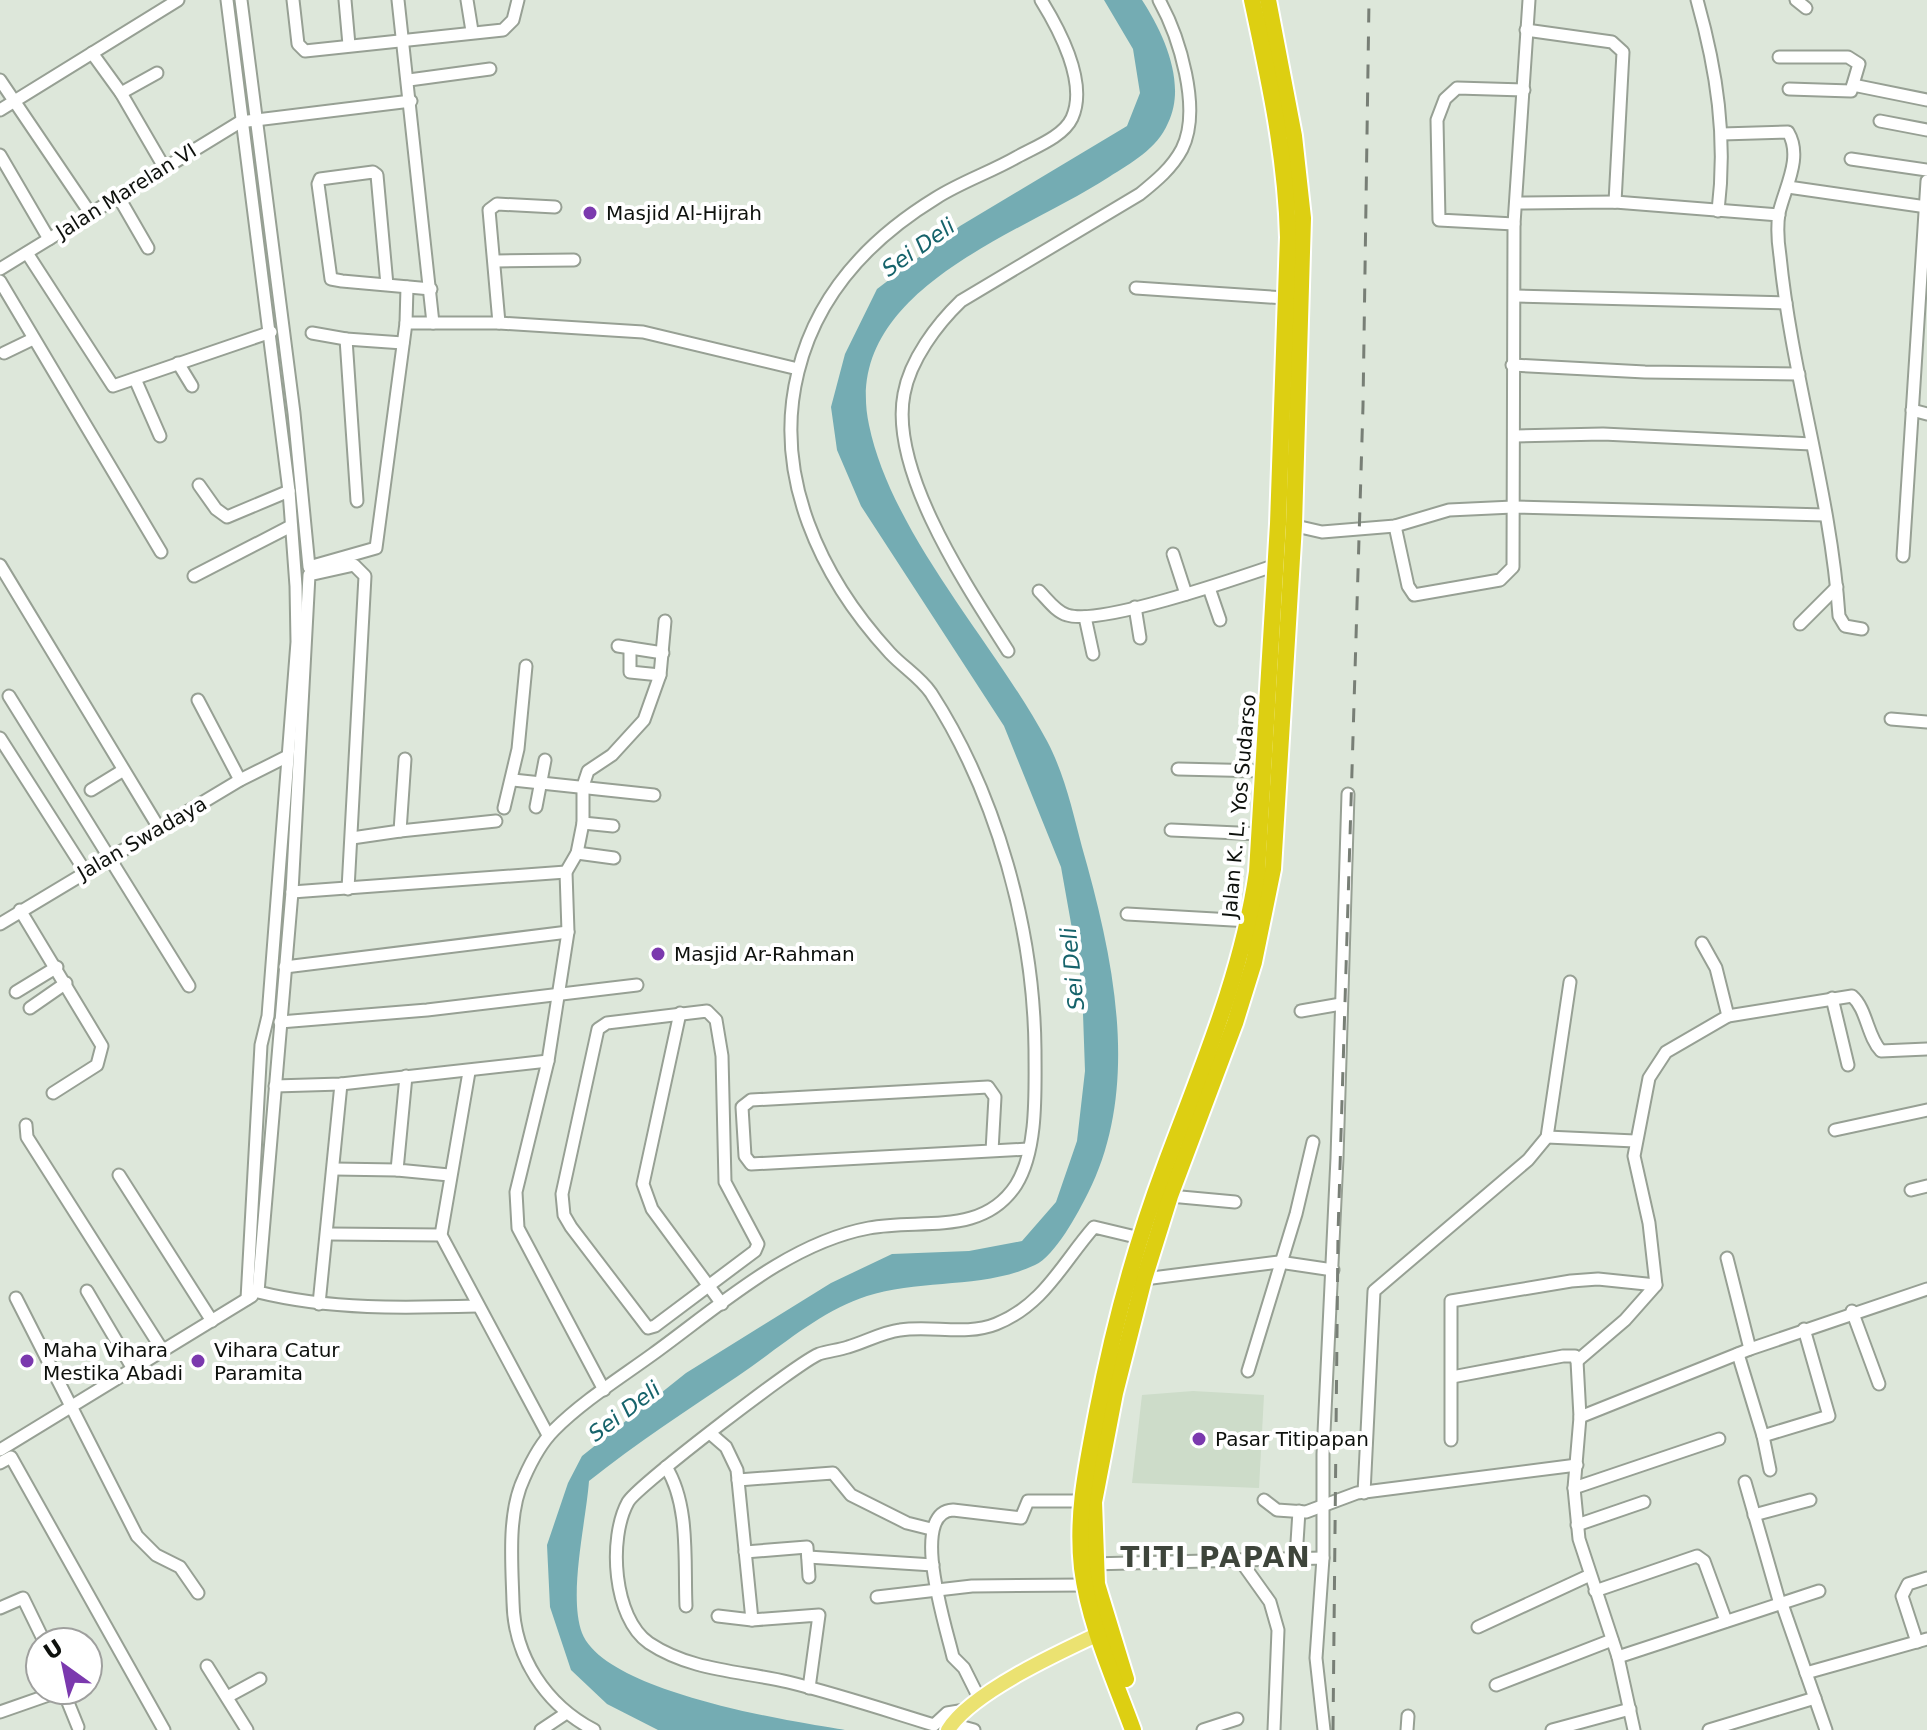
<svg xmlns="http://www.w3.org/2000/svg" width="1927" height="1730" font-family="'DejaVu Sans',sans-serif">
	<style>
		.built { fill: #cddcc9 }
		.water { fill: #74acb3 }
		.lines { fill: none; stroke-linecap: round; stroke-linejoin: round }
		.minor-casing { stroke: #97a094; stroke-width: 15 }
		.major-casing { stroke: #fff; stroke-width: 18 }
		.highway-casing { stroke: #fff; stroke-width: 20 }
		.minor { stroke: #fff; stroke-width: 11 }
		.major { stroke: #ebe271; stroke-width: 14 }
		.highway { stroke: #ddcf12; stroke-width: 16 }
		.rail { stroke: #787f76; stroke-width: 3; stroke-dasharray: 14 14; stroke-linecap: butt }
		.poi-dot { fill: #7b39ae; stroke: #fff; stroke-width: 3 }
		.labels { text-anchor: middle; stroke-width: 8; stroke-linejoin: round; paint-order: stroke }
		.street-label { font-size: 20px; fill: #0e110d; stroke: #fff }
		.poi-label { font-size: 20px; fill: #0e110d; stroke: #fff; text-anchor: start }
		.water-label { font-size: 22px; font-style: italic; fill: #16636b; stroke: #fff }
		.district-label { font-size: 28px; font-weight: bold; letter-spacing: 2px; fill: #3e453b; stroke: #fff }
	</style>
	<rect width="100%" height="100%" fill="#dde7da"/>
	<path class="built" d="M1193,1391L1264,1395L1259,1488L1132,1483L1142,1395Z"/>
	<path class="water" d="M1104,0H1142C1164,34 1187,84 1168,123C1157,149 1131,163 1109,177C1020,235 840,290 869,425C892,535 994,642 1047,741C1064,773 1073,812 1082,847C1113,956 1142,1086 1088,1193C1078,1213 1055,1256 1035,1265C985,1289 920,1279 867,1296C820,1311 778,1349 738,1376C687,1410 637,1443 589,1481C586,1522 568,1595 582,1633C605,1692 788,1721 845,1730H658L607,1704L571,1670L550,1607L547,1545L568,1483L582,1456L686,1373L831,1283L892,1254L969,1251L1022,1241L1056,1202L1077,1141L1085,1071L1082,985L1061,867L1004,726L861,506L837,450L831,407L845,354L877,289L960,226L1127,126L1140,93L1133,49Z"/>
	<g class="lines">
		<defs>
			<g id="minor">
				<path d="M227,0L289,491L296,586L297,642L268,1016L261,1045L247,1299"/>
				<path d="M241,0L294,413L309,567L376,548L406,323H499L643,332L798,369"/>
				<path d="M293,0L298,44L305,51L503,30L513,20L518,0"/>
				<path d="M345,0L349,45"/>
				<path d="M398,0L433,323"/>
				<path d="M467,0L472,31"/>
				<path d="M1697,0C1717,71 1727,138 1718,211"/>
				<path d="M1796,0L1806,8"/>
				<path d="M1526,30L1612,42L1623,52L1615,202"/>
				<path d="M92,53L121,93L164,167"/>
				<path d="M1779,57H1848L1859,64L1851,91L1789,89"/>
				<path d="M0,80L90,213"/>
				<path d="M409,80L490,69"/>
				<path d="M1853,85L1927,100"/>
				<path d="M121,93L157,73"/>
				<path d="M0,110L178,0"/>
				<path d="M1880,121L1927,130"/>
				<path d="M1722,134L1788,132C1803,157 1785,187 1779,213C1777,226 1778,243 1780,256C1792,377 1831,495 1839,616L1845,626L1862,629"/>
				<path d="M0,155L49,239"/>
				<path d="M1851,159L1927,170"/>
				<path d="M1788,187L1927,207"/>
				<path d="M118,196L148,248"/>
				<path d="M1518,203L1615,202L1779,215"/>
				<path d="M1514,224L1439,220L1437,120L1445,99L1457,88L1524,90"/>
				<path d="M27,253L113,386L271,332"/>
				<path d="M496,261L574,260"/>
				<path d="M0,269L240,122L411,101"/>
				<path d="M0,281L161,552"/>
				<path d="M387,285L377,175L373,172L320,179L318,184L331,279L342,281L431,289"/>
				<path d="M1136,288L1285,298"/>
				<path d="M1515,296L1786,303"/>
				<path d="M406,323L407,287"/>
				<path d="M499,323L489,210L497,204L555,207"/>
				<path d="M312,333L346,339"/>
				<path d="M4,353L33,339"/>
				<path d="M178,363L192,386"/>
				<path d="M1512,365L1645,372L1799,374"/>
				<path d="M135,379L160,436"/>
				<path d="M1912,410L1927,414"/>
				<path d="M1515,436L1603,434L1812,444"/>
				<path d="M199,485L216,509L227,517L289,491"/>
				<path d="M357,501L346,339L403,343"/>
				<path d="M1287,524L1322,532L1395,526L1449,510L1513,507L1825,515"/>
				<path d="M1395,526L1408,586L1414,595L1500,580L1513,567L1514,224L1529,0"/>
				<path d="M1173,554L1186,594"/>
				<path d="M1903,556L1927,181"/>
				<path d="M0,565L159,828"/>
				<path d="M194,576L291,526"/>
				<path d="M1209,588L1220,620"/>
				<path d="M1039,591C1047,599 1056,612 1067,615C1100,626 1238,578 1276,565"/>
				<path d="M1135,607L1140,638"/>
				<path d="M1085,617L1093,654"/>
				<path d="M1800,624L1837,587"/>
				<path d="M618,646L663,653"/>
				<path d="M630,648V672L660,675"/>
				<path d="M1008,651C968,588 889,471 904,394C910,360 937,324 961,301L1140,194C1156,181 1172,168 1182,149C1202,109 1179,36 1159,0"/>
				<path d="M9,696L189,986"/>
				<path d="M198,700L240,780"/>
				<path d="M1891,719L1927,722"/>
				<path d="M0,738L85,871"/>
				<path d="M1178,769L1264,771"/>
				<path d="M513,780L654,795"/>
				<path d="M91,790L122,771"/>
				<path d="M536,807L545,760"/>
				<path d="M504,808L518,749L526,666"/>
				<path d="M583,823L613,826"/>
				<path d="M1171,830L1260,834"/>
				<path d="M400,831L496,821"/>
				<path d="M352,838L400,831L405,759"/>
				<path d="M577,853L614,858"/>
				<path d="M348,889L365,576L354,565L309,575L292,892L258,1292C331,1310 404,1308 478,1306"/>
				<path d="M292,892L566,872"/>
				<path d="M20,910L102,1046L97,1065L53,1093"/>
				<path d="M1127,914L1250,921"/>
				<path d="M0,924L240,780L286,757"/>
				<path d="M285,967L568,932"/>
				<path d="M16,992L57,967"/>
				<path d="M1832,998L1848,1065"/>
				<path d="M30,1008L66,983"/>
				<path d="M707,1011L716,1020L722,1056L725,1182L758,1244L755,1251L655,1326L648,1328L571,1227L564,1215L562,1194L598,1029L607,1023Z"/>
				<path d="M1301,1011L1341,1004"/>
				<path d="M680,1013L643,1184L652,1209L722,1304"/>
				<path d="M1728,1016L1852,996C1867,1009 1867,1036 1881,1051L1927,1049"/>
				<path d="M280,1022L427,1010L637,985"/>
				<path d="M469,1072L441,1235L548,1435"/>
				<path d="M406,1076L397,1170L449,1175"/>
				<path d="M275,1086L341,1084L548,1061"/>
				<path d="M26,1125L27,1137L163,1351"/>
				<path d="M1835,1130L1927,1110"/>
				<path d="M1547,1137L1635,1141"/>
				<path d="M992,1151L995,1097L988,1087L751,1100L742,1107L745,1156L751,1164L1028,1149"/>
				<path d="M334,1169L397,1170"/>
				<path d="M119,1175L212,1321"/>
				<path d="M1911,1190L1927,1186"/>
				<path d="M1170,1196L1235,1202"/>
				<path d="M329,1234L441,1235"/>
				<path d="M1727,1258L1750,1349"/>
				<path d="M1144,1279L1279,1262L1333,1270"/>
				<path d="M1656,1285L1649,1223L1634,1156L1649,1078L1666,1052L1728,1016L1716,968L1702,943"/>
				<path d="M87,1291L133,1369"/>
				<path d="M16,1298L137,1536L156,1555L180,1567L198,1593"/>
				<path d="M319,1304L341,1084"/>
				<path d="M1852,1311L1879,1384"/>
				<path d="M1738,1354L1763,1436L1770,1470"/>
				<path d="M1577,1361L1580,1417L1574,1488L1579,1539L1618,1657L1634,1730"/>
				<path d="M1248,1371L1296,1214L1313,1142"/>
				<path d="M1452,1377L1563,1356H1575L1577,1361"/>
				<path d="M604,1390L518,1228L516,1192L548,1061L568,932L566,872L577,853L583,823V786L588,771L612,755L644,720L660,675L665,621"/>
				<path d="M1580,1417L1750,1349L1927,1289"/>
				<path d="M711,1434L726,1447L737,1470L752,1620L718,1616"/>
				<path d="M1763,1436L1829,1416L1804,1329"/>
				<path d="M1451,1440V1301L1571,1281L1598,1279L1656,1285L1625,1320L1577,1361"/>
				<path d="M0,1450L252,1296"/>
				<path d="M0,1463L11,1457L164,1730"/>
				<path d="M666,1467C690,1505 684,1562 686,1606"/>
				<path d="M738,1480L833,1473L851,1495L907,1523L931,1529"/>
				<path d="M1745,1482L1780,1604"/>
				<path d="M1574,1488L1719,1439"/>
				<path d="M1364,1493L1374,1291L1528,1160L1547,1137L1570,982"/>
				<path d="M1264,1500L1277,1510L1306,1512L1357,1493L1577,1465"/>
				<path d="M1754,1515L1810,1500"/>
				<path d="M1577,1525L1644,1502"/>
				<path d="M745,1552L807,1547L809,1577"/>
				<path d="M808,1557L933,1565"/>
				<path d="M1296,1558L1299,1511"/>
				<path d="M1323,1558V1454L1337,1158L1348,794"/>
				<path d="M1240,1560L1270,1602L1278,1630L1274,1730"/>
				<path d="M1092,1564L1323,1558L1316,1658L1324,1730"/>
				<path d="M1595,1591L1697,1556L1704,1561L1726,1621"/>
				<path d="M877,1597L972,1586L1084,1585"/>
				<path d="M1782,1604L1826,1730"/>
				<path d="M0,1608L23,1598L43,1639"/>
				<path d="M752,1620L819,1615L809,1688"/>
				<path d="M1478,1627L1588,1576"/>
				<path d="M1917,1642L1902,1596L1908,1584L1927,1578"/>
				<path d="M1618,1657L1819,1591"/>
				<path d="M207,1666L247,1730"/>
				<path d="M1806,1673L1927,1639"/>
				<path d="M1496,1685L1612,1640"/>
				<path d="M227,1697L260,1679"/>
				<path d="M979,1698L964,1668L953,1657C947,1630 908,1512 953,1510L1021,1518L1028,1501H1080"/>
				<path d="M965,1710L947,1713L934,1725C885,1710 837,1694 788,1682C741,1671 691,1671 649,1643C613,1618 608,1538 628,1502C637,1486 799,1362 819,1354C828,1351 839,1350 848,1347C865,1342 883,1332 900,1330C931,1325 966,1336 996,1324C1044,1305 1063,1262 1094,1227L1140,1238"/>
				<path d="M0,1712L63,1690L78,1727"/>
				<path d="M952,1724L974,1730"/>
				<path d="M541,1730L565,1714"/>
				<path d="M594,1730C546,1705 514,1657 513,1602C512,1565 507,1513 524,1478C531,1462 541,1443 554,1430C583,1401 620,1378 653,1354C718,1307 788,1243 869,1228C920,1218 982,1237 1016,1185C1038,1150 1035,1091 1035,1050C1034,930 997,795 931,693C920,677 903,667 890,653C821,578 772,476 798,372C817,294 869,239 936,198C961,182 991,172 1017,157C1035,147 1063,137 1072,118C1088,83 1059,29 1041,0"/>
				<path d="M1203,1730L1237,1719"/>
				<path d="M1407,1730L1408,1716"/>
				<path d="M1552,1730L1630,1709"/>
				<path d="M1709,1730L1815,1698"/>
			</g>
			<path id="major" d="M948,1730C971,1692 1064,1650 1105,1631"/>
			<g id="highway">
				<path d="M1126,1679L1097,1584L1094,1502L1115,1393L1144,1279L1170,1196L1235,1023L1254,962L1273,869L1294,525L1303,218L1294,136L1268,0"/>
				<path d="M1133,1730C1114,1678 1089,1624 1082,1568C1076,1514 1087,1465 1097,1412C1113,1329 1135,1246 1165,1166C1201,1069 1242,975 1257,872L1278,524L1288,237C1286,156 1269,79 1252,0"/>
			</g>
		</defs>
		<use href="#minor" class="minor-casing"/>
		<use href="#major" class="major-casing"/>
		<use href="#highway" class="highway-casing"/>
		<use href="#minor" class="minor"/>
		<use href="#major" class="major"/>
		<use href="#highway" class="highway"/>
		<path class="rail" d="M1333,1730L1338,1234L1363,406L1369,0"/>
	</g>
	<g class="poi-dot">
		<circle cx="590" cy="213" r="8"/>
		<circle cx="658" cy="954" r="8"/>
		<circle cx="27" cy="1361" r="8"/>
		<circle cx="198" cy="1361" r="8"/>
		<circle cx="1199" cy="1439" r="8"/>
	</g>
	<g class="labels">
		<g class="street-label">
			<text transform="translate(126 191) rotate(-32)" y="7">Jalan Marelan VI</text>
			<text transform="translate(1239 806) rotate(-85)" y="7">Jalan K. L. Yos Sudarso</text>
			<text transform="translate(142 838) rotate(-30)" y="7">Jalan Swadaya</text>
		</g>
		<g class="poi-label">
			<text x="606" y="220">Masjid Al-Hijrah</text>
			<text x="674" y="961">Masjid Ar-Rahman</text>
			<text x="43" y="1357">Maha Vihara<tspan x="43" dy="23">Mestika Abadi</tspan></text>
			<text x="214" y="1357">Vihara Catur<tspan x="214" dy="23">Paramita</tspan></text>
			<text x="1215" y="1446">Pasar Titipapan</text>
		</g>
		<g class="water-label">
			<text transform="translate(918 247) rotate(-35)" y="8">Sei Deli</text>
			<text transform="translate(1072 969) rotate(-96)" y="8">Sei Deli</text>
			<text transform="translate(624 1411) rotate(-37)" y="8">Sei Deli</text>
		</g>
		<g class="district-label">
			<text x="1216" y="1567">TITI PAPAN</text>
		</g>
	</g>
	<g transform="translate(64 1666) rotate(327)"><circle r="38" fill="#ffffff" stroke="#9fa09e" stroke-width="2"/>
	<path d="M0-6L14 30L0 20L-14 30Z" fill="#7b39ae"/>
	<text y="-12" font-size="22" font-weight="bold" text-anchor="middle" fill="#0e110d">U</text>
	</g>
</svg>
